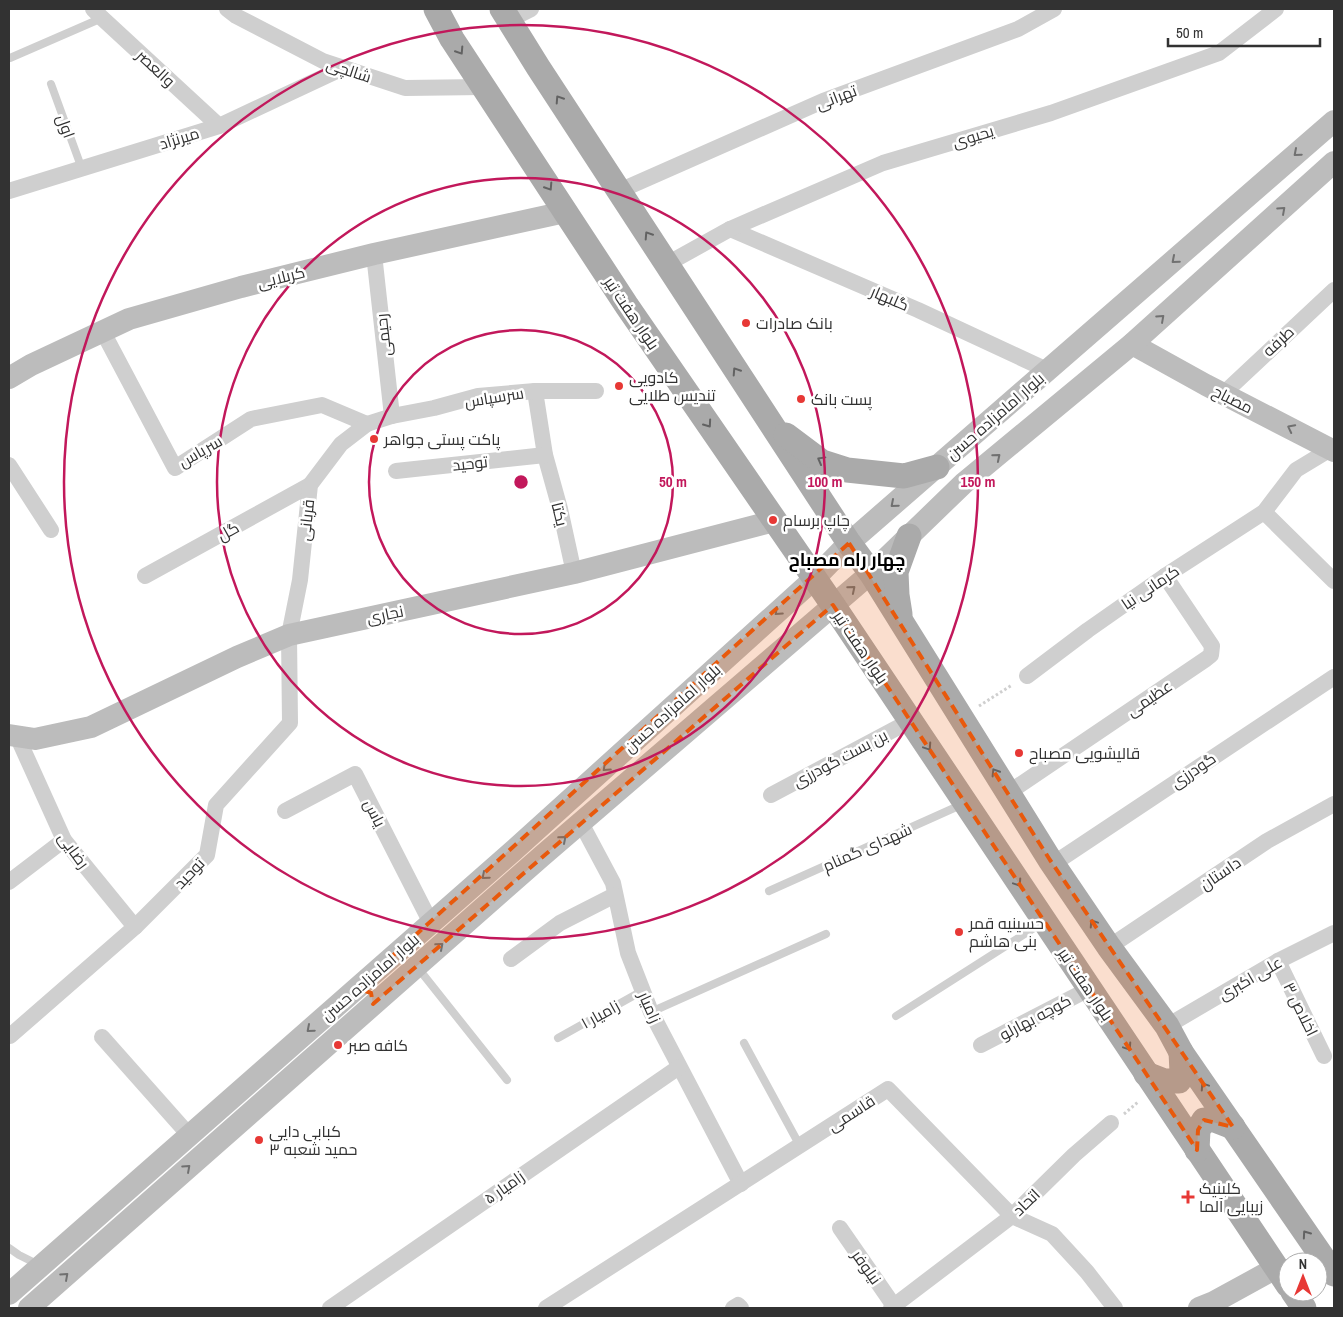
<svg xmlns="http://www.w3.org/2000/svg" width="1343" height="1317" font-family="'Archivo Narrow',Cairo,sans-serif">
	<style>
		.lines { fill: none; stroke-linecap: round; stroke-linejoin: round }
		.path { stroke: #cfcfcf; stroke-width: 3; stroke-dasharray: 2.5 2.5; stroke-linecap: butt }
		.lane { stroke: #cfcfcf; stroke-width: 8 }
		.street { stroke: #cfcfcf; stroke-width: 16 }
		.secondary { stroke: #bcbcbc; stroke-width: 22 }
		.primary { stroke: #aaa; stroke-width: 25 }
		.oneway { stroke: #626262 }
		.oneway2 { stroke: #707070 }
		.marked { fill: #e8590c; fill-opacity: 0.2; stroke: #e8590c; stroke-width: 4; stroke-dasharray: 10 6; stroke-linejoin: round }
		.ring { fill: none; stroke: #c2185b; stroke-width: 2.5 }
		.poi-dot { fill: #e73835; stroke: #fff; stroke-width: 2 }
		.labels { text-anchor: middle; stroke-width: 5; stroke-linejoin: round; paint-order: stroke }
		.street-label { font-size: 16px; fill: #323232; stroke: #fff }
		.poi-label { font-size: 16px; fill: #323232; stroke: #fff; text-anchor: start }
		.neighbourhood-label { font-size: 18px; font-weight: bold; fill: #000; stroke: #fff }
		.centre { fill: #c2185b; stroke: #fff; stroke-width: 2.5 }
		.ring-label { font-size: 15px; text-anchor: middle; font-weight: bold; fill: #c2185b; stroke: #fff; stroke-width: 5; stroke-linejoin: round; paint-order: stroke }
	</style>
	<rect width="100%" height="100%" fill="#fff"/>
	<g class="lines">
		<g class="path">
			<path d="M979,706L1012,685"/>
			<path d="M1124,1114L1138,1102"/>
		</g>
		<g class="lane">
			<path d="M10,58L102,18"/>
			<path d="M51,84L82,169"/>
			<path d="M769,891L963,804"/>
			<path d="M418,968L507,1080"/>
			<path d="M651,1012L826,934"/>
			<path d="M896,1016L1042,923"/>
			<path d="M558,1038L642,991"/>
			<path d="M744,1043L800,1146"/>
			<path d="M9,1248L19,1255L39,1265"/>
		</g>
		<g class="street">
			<path d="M93,9L102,18L219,126"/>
			<path d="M227,9L236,16L323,61L405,88L483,87"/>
			<path d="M509,20L531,9"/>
			<path d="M9,191L219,126L343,68"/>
			<path d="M619,191L823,101L1018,29L1054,9"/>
			<path d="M730,229L918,310L1047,370"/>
			<path d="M374,254L392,416"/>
			<path d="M667,264L730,229L883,163L1051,113L1219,53L1276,9"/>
			<path d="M103,332L175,468L251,419L322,405L367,424"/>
			<path d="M535,391L545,455L560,509L574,573"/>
			<path d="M1223,394L1334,290"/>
			<path d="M9,465L51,530"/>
			<path d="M396,471L545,455"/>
			<path d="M1264,512L1334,581"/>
			<path d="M145,576L310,485"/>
			<path d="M1027,676L1088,630L1165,576L1264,512L1296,470L1334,447"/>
			<path d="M17,736L64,840L135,927"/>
			<path d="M1008,793L1206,659L1211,655L1212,646L1165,576"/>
			<path d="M771,795L910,721"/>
			<path d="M285,811L355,774L431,923"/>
			<path d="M581,823L613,883L628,953L651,1012L741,1184"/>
			<path d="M1053,864L1334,677"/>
			<path d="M9,882L64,840"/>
			<path d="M1109,947L1267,841L1334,804"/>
			<path d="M511,959L560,923L615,895"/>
			<path d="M1278,961L1324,1056"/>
			<path d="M1167,1026L1278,961L1334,933"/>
			<path d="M9,1035L10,1036L135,927L207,855L216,805L290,723L289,635L300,580L310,485L341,444L367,424L392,416L434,408L478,396L535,391H596"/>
			<path d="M102,1037L189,1135"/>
			<path d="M981,1045L1089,989"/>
			<path d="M840,1228L894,1306"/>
			<path d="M330,1308L679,1067"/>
			<path d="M546,1308L888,1089L1012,1216L1052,1234L1087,1272L1115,1308"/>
			<path d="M733,1308L738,1305L741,1308"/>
			<path d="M891,1308L1012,1216L1074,1155L1111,1123"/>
		</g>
		<g class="secondary">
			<path d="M1132,344L1206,385L1334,451"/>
			<path d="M9,378L31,365L129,319L241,287L374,254L565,212"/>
			<path d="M9,735L35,739L91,727L237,657L289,635L574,573L774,521"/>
			<path d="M9,1294L513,851L814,579L849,543L1334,121"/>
			<path d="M29,1308L542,856L871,573L964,483L1132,344L1334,162"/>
			<path d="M1199,1308L1214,1302L1276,1268"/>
		</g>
		<g class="primary">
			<path d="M436,9L452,39L627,306L833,605L1288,1285"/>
			<path d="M502,9L538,67L849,543L871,573L1050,860L1109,947L1167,1026L1181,1052L1334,1274"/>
			<path d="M786,435L822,462L847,470L904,476L937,467"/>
			<path d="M900,614L897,595L896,572L909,536"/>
			<path d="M1146,1074L1164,1081H1179L1182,1072L1181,1052"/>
			<path d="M1197,1150L1198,1130L1204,1120H1215L1233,1127"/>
			<path d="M1293,1292L1304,1308"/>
		</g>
	</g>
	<defs><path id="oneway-chevron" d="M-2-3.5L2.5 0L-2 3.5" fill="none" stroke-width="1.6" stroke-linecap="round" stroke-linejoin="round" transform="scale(1.25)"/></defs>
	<g class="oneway">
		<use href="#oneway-chevron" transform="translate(460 51) rotate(57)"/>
		<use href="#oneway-chevron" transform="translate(559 99) rotate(-123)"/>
		<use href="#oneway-chevron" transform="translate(549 187) rotate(57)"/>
		<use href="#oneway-chevron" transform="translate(648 235) rotate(-123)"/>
		<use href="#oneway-chevron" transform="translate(736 371) rotate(-123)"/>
		<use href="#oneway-chevron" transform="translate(708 424) rotate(55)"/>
		<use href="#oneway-chevron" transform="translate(821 460) rotate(-151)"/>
		<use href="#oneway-chevron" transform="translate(928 747) rotate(56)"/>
		<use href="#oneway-chevron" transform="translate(995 772) rotate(-122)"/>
		<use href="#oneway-chevron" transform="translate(1018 883) rotate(56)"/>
		<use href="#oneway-chevron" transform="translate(1093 923) rotate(-124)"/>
		<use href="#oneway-chevron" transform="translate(1128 1047) rotate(56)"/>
		<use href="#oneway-chevron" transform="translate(1204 1086) rotate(-124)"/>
		<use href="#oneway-chevron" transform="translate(1306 1234) rotate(-125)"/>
	</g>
	<g class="oneway2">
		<use href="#oneway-chevron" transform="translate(1297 153) rotate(139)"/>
		<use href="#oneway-chevron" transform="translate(1282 210) rotate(-42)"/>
		<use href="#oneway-chevron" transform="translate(1175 260) rotate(139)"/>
		<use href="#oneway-chevron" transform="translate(1161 318) rotate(-42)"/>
		<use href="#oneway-chevron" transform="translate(1291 428) rotate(-153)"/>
		<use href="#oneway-chevron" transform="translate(997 457) rotate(-40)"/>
		<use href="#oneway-chevron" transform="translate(894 504) rotate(139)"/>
		<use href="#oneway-chevron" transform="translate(852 589) rotate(-40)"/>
		<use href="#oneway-chevron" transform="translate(778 612) rotate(138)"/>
		<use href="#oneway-chevron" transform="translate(606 768) rotate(138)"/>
		<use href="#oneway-chevron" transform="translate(563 839) rotate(-41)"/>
		<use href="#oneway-chevron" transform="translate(485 876) rotate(139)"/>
		<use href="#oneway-chevron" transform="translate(440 946) rotate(-41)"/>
		<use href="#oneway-chevron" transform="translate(310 1029) rotate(139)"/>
		<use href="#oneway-chevron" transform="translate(187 1168) rotate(-42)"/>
		<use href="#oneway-chevron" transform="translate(65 1276) rotate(-42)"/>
	</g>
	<path class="marked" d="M849,543L1050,860L1233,1127L1204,1120L1198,1130L1197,1150L833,605L373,1004L371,993L357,988Z"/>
	<g class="ring">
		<circle cx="521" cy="482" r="152"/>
		<circle cx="521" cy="482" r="304"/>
		<circle cx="521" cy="482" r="457"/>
	</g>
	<g class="poi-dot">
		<circle cx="746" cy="323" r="5"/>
		<circle cx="619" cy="386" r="5"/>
		<circle cx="801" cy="399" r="5"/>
		<circle cx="374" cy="439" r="5"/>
		<circle cx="773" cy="520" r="5"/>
		<circle cx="1019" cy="753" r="5"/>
		<circle cx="959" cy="932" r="5"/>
		<circle cx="338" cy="1045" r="5"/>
		<circle cx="259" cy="1140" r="5"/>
		<path d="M1185.5 1189.5h5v5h5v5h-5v5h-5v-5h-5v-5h5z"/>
	</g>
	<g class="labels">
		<g class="street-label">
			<text transform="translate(156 68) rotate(43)" y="6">والعصر</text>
			<text transform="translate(349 70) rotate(18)" y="6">شالچی</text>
			<text transform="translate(836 97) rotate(-21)" y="6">تهرانی</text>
			<text transform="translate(66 126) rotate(70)" y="6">اول</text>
			<text transform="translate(973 136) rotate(-17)" y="6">یحیوی</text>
			<text transform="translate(179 138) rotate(-17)" y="6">میرنژاد</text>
			<text transform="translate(281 277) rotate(-14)" y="6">کربلایی</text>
			<text transform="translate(890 298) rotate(23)" y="6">گلبهار</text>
			<text transform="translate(632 313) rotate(56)" y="6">بلوار هفت تیر</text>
			<text transform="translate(383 335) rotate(-96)" y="6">رحیمی</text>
			<text transform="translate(1278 341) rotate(-43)" y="6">طرفه</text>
			<text transform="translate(494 397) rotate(-9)" y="6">سرسپاس</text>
			<text transform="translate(1233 399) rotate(27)" y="6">مصباح</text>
			<text transform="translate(995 416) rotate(-41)" y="6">بلوار امامزاده حسن</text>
			<text transform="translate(200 451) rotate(-30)" y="6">سرپاس</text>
			<text transform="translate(470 463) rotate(-6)" y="6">توحید</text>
			<text transform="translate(560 514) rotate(76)" y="6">یکتا</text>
			<text transform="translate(306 520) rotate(-84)" y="6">قربانی</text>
			<text transform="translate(228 531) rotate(-29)" y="6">گل</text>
			<text transform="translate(1150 587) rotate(-34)" y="6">کرمانی نیا</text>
			<text transform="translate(385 614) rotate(-12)" y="6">نجاری</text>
			<text transform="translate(861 647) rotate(56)" y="6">بلوار هفت تیر</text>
			<text transform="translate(1149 698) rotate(-34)" y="6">عظیمی</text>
			<text transform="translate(672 708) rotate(-42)" y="6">بلوار امامزاده حسن</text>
			<text transform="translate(840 758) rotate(-28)" y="6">بن بست گودرزی</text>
			<text transform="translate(1193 770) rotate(-34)" y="6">گودرزی</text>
			<text transform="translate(375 813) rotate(63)" y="6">یاس</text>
			<text transform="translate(867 847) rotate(-24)" y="6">شهدای گمنام</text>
			<text transform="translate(74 850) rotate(54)" y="6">رضایی</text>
			<text transform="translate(189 873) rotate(-46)" y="6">توحید</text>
			<text transform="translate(1220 873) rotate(-34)" y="6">داستان</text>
			<text transform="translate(370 977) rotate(-41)" y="6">بلوار امامزاده حسن</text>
			<text transform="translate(1250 978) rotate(-30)" y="6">علی اکبری</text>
			<text transform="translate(1086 984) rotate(56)" y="6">بلوار هفت تیر</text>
			<text transform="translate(650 1007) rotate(66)" y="6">زامیار</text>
			<text transform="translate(1301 1009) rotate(64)" y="6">اخلاص ۳</text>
			<text transform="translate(600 1014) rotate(-29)" y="6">زامیار ۱</text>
			<text transform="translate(1035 1017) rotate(-28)" y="6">کوچه بهارلو</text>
			<text transform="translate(851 1113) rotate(-33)" y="6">قاسمی</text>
			<text transform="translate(504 1187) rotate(-35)" y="6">زامیار ۵</text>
			<text transform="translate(1026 1202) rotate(-44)" y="6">اتحاد</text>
			<text transform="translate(867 1267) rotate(55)" y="6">نیلوفر</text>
		</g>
		<g class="poi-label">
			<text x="756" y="329">بانک صادرات</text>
			<text x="629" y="383">کادویی<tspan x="629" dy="18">تندیس طلایی</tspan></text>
			<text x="811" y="405">پست بانک</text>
			<text x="384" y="445">پاکت پستی جواهر</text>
			<text x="783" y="526">چاپ برسام</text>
			<text x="1029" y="759">قالیشویی مصباح</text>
			<text x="969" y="929">حسینیه قمر<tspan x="969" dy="18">بنی هاشم</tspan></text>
			<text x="348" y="1051">کافه صبر</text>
			<text x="269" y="1137">کبابی دایی<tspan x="269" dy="18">حمید شعبه ۳</tspan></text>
			<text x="1199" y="1194">کلینیک<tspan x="1199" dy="18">زیبایی آلما</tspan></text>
		</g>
		<g class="neighbourhood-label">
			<text x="847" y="566">چهار راه مصباح</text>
		</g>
	</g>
	<circle cx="521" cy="482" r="8" class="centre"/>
	<g class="ring-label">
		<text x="673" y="487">50 m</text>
		<text x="825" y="487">100 m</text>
		<text x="978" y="487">150 m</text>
	</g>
	<rect width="1343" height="1317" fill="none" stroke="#323232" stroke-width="20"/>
	<g transform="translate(1303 1277)"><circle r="24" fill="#ffffff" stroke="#adadad"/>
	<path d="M0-4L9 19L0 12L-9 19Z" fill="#e73835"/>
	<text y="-8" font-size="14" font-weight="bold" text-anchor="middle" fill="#323232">N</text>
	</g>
	<path d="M1168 38v8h152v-8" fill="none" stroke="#323232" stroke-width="2.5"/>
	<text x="1176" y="38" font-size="15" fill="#323232" stroke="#ffffff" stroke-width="4" paint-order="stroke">50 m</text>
</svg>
